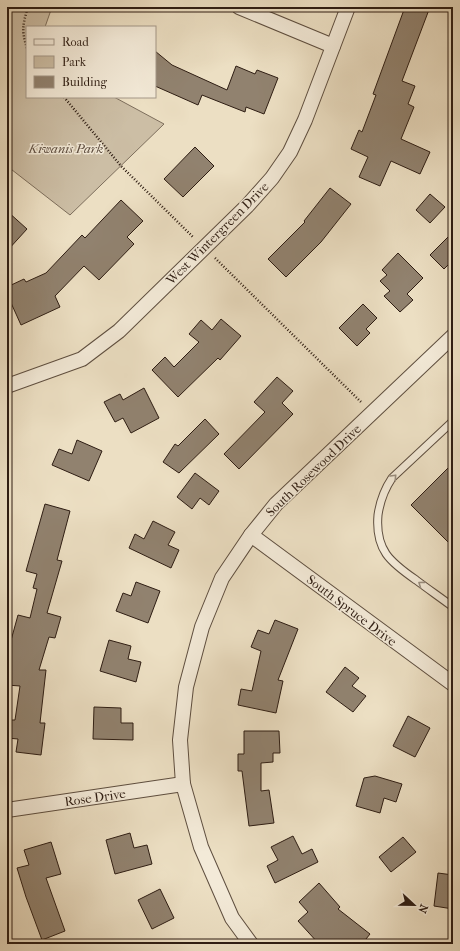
<svg xmlns="http://www.w3.org/2000/svg" width="460" height="951" font-family="'IM FELL French Canon',serif">
	<style>
		.green { fill: #ccbea5; stroke: #7d6e5c }
		.building { fill: #91826f; stroke: #2e1d13 }
		.lines { fill: none; stroke-linecap: round; stroke-linejoin: round }
		.lane-casing { stroke: #5e4e3f; stroke-width: 9 }
		.street-casing { stroke: #5e4e3f; stroke-width: 16 }
		.path { stroke: #2e1d13; stroke-width: 2.5; stroke-dasharray: 1 2; stroke-linecap: butt }
		.lane { stroke: #f3ead8; stroke-width: 7 }
		.street { stroke: #f3ead8; stroke-width: 14 }
		.oneway { stroke: #9a8e7f }
		.labels { text-anchor: middle; stroke-width: 3; stroke-linejoin: round; paint-order: stroke }
		.park-label { font-size: 13px; font-style: italic; fill: #5d4d3f; stroke: #f3ead8 }
		.street-label { font-size: 13px; fill: #2e1d13; stroke: #f3ead8 }
	</style>
	<rect width="100%" height="100%" fill="#ecdfc3"/>
	<filter id="stains"><feTurbulence type="fractalNoise" baseFrequency=".005" numOctaves="4"/><feColorMatrix values="0 0 0 0 .2 0 0 0 0 .09 0 0 0 0 .02 0 0 0 .5 -.17"/></filter>
	<radialGradient id="worn" r=".72"><stop offset=".6" stop-color="#630" stop-opacity="0"/><stop offset="1" stop-color="#630" stop-opacity=".3"/></radialGradient>
	<path class="green" d="M7,7H52L45,27H27V97H114L164,124L70,215L7,166Z"/>
	<g class="building">
		<path d="M405,7H430L402,81L415,86L408,104L414,107L401,139L430,152L420,174L391,161L380,186L359,177L368,157L351,149L359,130L362,132L376,95L373,94Z"/>
		<path d="M155,51L172,65L227,90L236,66L255,74L257,70L278,78L264,114L246,107L245,112L202,95L198,105L155,86Z"/>
		<path d="M195,147L214,166L183,197L164,179Z"/>
		<path d="M330,188L351,204L321,242L286,277L268,259L305,222L304,221Z"/>
		<path d="M430,194L445,207L430,223L416,210Z"/>
		<path d="M121,200L143,221L127,237L134,244L99,280L84,266L55,296L60,307L21,325L7,294V287L24,279L26,282L46,273L82,235L85,238Z"/>
		<path d="M7,211L27,229L7,251Z"/>
		<path d="M453,232V260L444,269L430,255Z"/>
		<path d="M398,253L423,278L407,294L413,300L400,312L384,296L390,291L380,281L387,275L382,270Z"/>
		<path d="M363,304L377,318L366,329L370,333L357,346L339,328Z"/>
		<path d="M221,319L241,336L220,360L218,358L178,397L152,370L165,357L174,367L199,342L189,334L201,320L212,330Z"/>
		<path d="M277,377L293,391L282,403L293,414L239,469L224,454L265,412L254,402Z"/>
		<path d="M144,388L159,418L131,433L123,418L115,422L104,402L120,394L123,400Z"/>
		<path d="M205,419L219,434L179,473L163,462L175,444L178,446Z"/>
		<path d="M77,440L102,451L89,481L52,465L59,449L72,454Z"/>
		<path d="M453,463V547L411,505Z"/>
		<path d="M195,473L219,491L209,505L200,498L192,509L177,497Z"/>
		<path d="M45,504L70,511L57,560L62,561L47,613L61,617L55,638L49,637L39,670H46L40,723H45L41,755L16,752L18,739L7,738V720H15L20,686L7,685L11,645L10,644L18,615L30,618L37,589L33,588L37,574L26,571Z"/>
		<path d="M153,521L175,532L168,545L179,550L171,568L129,548L135,534L144,539Z"/>
		<path d="M136,582L160,591L148,623L116,611L123,593L131,596Z"/>
		<path d="M275,620L298,629L278,680L283,681L276,713L238,705L241,689L252,691L261,651L251,647L258,630L269,634Z"/>
		<path d="M109,640L131,646L128,659L141,662L136,682L100,671Z"/>
		<path d="M345,667L359,678L352,686L366,696L353,712L326,692Z"/>
		<path d="M94,707L121,708V723H133V740L93,739Z"/>
		<path d="M408,716L430,728L415,757L393,746Z"/>
		<path d="M244,731H279L280,753H273V762L261,763V791L269,790L274,823L249,826L242,771H238V754H244Z"/>
		<path d="M375,776L402,784L396,802L384,798L380,813L356,806L364,778Z"/>
		<path d="M130,833L134,848L147,845L152,864L115,874L106,840Z"/>
		<path d="M293,836L302,854L312,849L318,862L275,883L267,866L278,860L271,847Z"/>
		<path d="M403,837L416,852L391,872L379,857Z"/>
		<path d="M51,842L61,874L46,878L65,931L42,940L26,897L17,868L29,865L24,850Z"/>
		<path d="M438,873L453,875V909L434,906Z"/>
		<path d="M319,883L340,907L338,909L370,934L362,944H319L298,921L308,912L299,902Z"/>
		<path d="M160,889L174,918L152,929L138,900Z"/>
	</g>
	<g class="lines">
		<defs>
			<path id="lane" d="M453,421L392,478C384,490 380,501 378,515C375,550 390,562 416,580C428,589 441,598 453,607"/>
			<g id="street">
				<path d="M239,7L333,46"/>
				<path d="M7,386L82,359L119,331L247,206L272,178L290,152L305,120L348,7"/>
				<path d="M251,535L453,684"/>
				<path d="M7,810L183,784"/>
				<path d="M251,944L232,918L201,847L183,784L180,740L186,687L202,627L222,578L251,535L276,504L453,336"/>
			</g>
		</defs>
		<use href="#lane" class="lane-casing"/>
		<use href="#street" class="street-casing"/>
		<g class="path">
			<path d="M27,48C21,30 23,24 28,7"/>
			<path d="M64,97L121,166L193,237"/>
			<path d="M215,258L361,402"/>
		</g>
		<use href="#lane" class="lane"/>
		<use href="#street" class="street"/>
	</g>
	<defs><path id="oneway-chevron" d="M-2-3.5L2.5 0L-2 3.5" fill="none" stroke-width="1.6" stroke-linecap="round" stroke-linejoin="round"/></defs>
	<g class="oneway">
		<use href="#oneway-chevron" transform="translate(394 477) rotate(-47)"/>
		<use href="#oneway-chevron" transform="translate(421 584) rotate(-144)"/>
	</g>
	<g class="labels">
		<g class="park-label">
			<text x="66" y="153">Kiwanis Park</text>
		</g>
		<g class="street-label">
			<text transform="translate(217 233) rotate(-45)" y="5">West Wintergreen Drive</text>
			<text transform="translate(313 470) rotate(-44)" y="5">South Rosewood Drive</text>
			<text transform="translate(352 610) rotate(37)" y="5">South Spruce Drive</text>
			<text transform="translate(95 797) rotate(-8)" y="5">Rose Drive</text>
		</g>
	</g>
	<rect width="460" height="951" fill="none" stroke="#ecdfc3" stroke-width="24"/>
	<rect x="8" y="8" width="444" height="935" fill="none" stroke="#2e1d13" stroke-width="2"/>
	<rect x="12" y="12" width="436" height="927" fill="none" stroke="#2e1d13"/>
	<rect x="26" y="26" width="130" height="72" fill="#f3ead8" stroke="#a49889"/>
	<rect x="34" y="39" width="20" height="6" fill="#f3ead8" stroke="#a49889"/>
	<text x="62" y="46" font-size="12" fill="#2e1d13">Road</text>
	<rect x="34" y="56" width="20" height="12" fill="#ccbea5" stroke="#a49889"/>
	<text x="62" y="66" font-size="12" fill="#2e1d13">Park</text>
	<rect x="34" y="76" width="20" height="12" fill="#91826f" stroke="#a49889"/>
	<text x="62" y="86" font-size="12" fill="#2e1d13">Building</text>
	<g transform="translate(414 905) rotate(112)" stroke="#f3ead8" stroke-width="3" paint-order="stroke">
	<path d="M0-3L7 15L0 10L-7 15Z" fill="#2e1d13"/>
	<text y="-6" font-size="11" font-weight="bold" text-anchor="middle" fill="#2e1d13">N</text>
	</g>
	<rect width="100%" height="100%" filter="url(#stains)"/>
	<rect width="100%" height="100%" fill="url(#worn)"/>
</svg>
